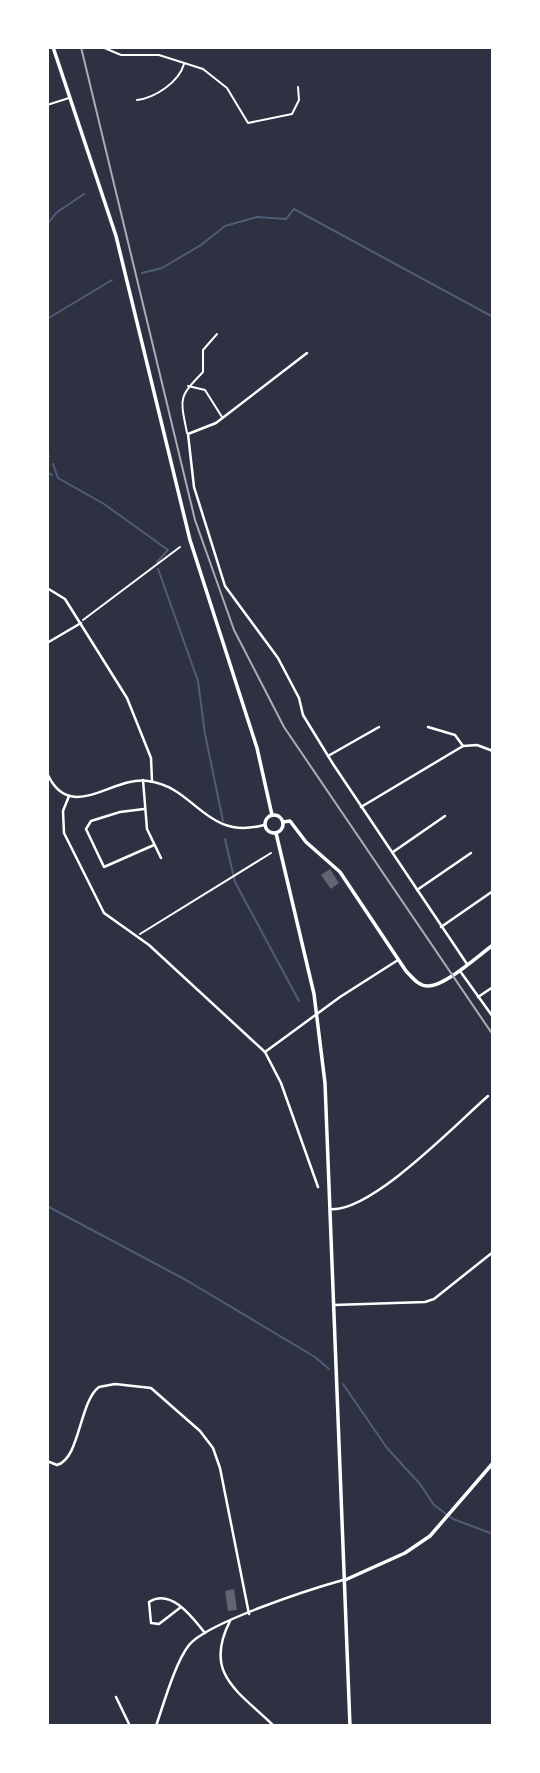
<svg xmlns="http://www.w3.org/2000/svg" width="540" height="1773" font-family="'Fira Sans Condensed',sans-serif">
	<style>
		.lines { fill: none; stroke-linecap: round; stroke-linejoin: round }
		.stream { stroke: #4f5d75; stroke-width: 2 }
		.building { fill: #626471 }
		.path { stroke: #fff; stroke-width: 2 }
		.service { stroke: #fff; stroke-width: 2 }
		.minor { stroke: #fff; stroke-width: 2.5 }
		.tertiary { stroke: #fff; stroke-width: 3.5 }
		.secondary { stroke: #fff; stroke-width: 3.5 }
		.rail { stroke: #abadb3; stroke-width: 2 }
	</style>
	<rect width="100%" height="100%" fill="#2d3142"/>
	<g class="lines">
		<g class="stream">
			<path d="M47,225L56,213L84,194"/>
			<path d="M142,273L162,268L201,245L225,226L257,217L286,219L294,209L493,317"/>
			<path d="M47,319L112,280"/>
			<path d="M47,453L49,456"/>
			<path d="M53,464L58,478L104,504L168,550L157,562"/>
			<path d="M47,472L52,475"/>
			<path d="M158,569L198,681L205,734L223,821"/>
			<path d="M225,839L235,882L299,1001"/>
			<path d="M47,1206L186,1280L315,1357L329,1369"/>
			<path d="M343,1384L387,1448L420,1484L434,1505L453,1519L493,1534"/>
		</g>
	</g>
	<g class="building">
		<path d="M330,869L339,883L331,889L321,875Z"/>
		<path d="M234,1589L237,1610L228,1611L225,1591Z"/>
	</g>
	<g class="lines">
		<g class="path">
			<path d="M83,620L180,547"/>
			<path d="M140,934L271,853"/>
		</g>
		<g class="service">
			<path d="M102,47L121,55H159L203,69L227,88L248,123L292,114L299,100L298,87"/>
			<path d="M137,100C155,98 179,82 184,64"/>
			<path d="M47,105L69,98"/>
			<path d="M188,386L205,390L222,417"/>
			<path d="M187,433C180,397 178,398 203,372V350L217,334"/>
		</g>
		<g class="minor">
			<path d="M307,353L216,423L188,434L194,487L225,586L278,658L299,698L303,715L333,764L467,964"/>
			<path d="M47,588L65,599L127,698L151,758L152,781"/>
			<path d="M47,643L81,623"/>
			<path d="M428,727L455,735L463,746"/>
			<path d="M328,756L379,727"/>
			<path d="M47,773C70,825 113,775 148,781C196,787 205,841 264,825"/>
			<path d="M143,780L147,829L161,858"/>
			<path d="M69,796L63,811L64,833L104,913L149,945L265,1052L281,1083L318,1187"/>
			<path d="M361,807L463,746L477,745L493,751"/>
			<path d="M144,809L120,812L91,821L86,829L104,867L154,845"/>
			<path d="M393,852L445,816"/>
			<path d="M417,890L471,853"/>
			<path d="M441,927L493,891"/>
			<path d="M460,971L493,1017"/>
			<path d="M478,997L493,987"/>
			<path d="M265,1052L340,997L398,960"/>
			<path d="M330,1209C371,1213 457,1123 488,1096"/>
			<path d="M334,1305L425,1302L434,1299L493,1252"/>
			<path d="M47,1461L57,1465C80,1459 79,1402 99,1387L115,1384L151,1388L200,1431L213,1448L220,1468L249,1614"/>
			<path d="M181,1607L159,1624L151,1623L149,1602C171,1588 192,1617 205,1633"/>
			<path d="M230,1621C203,1674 238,1691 274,1726"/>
			<path d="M116,1697L130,1726"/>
			<path d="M156,1726C164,1703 175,1663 189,1645C208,1622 311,1589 343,1580"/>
		</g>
		<g class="tertiary">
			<path d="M283,822L290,821L306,842L340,872L406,971C412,977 418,986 428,986C444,987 479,955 493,945"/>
			<path d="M345,1580L405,1553L430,1536L493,1463"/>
		</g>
		<g class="secondary">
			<path d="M53,47L116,236L190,540L257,748L272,815"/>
			<circle cx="274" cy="824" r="9"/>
			<path d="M276,833L314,994L325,1083L350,1726"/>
		</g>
		<path class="rail" d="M81,47L195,520L234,630L284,727L493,1035"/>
	</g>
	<rect width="540" height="1773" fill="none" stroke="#ffffff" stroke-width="98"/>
</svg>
